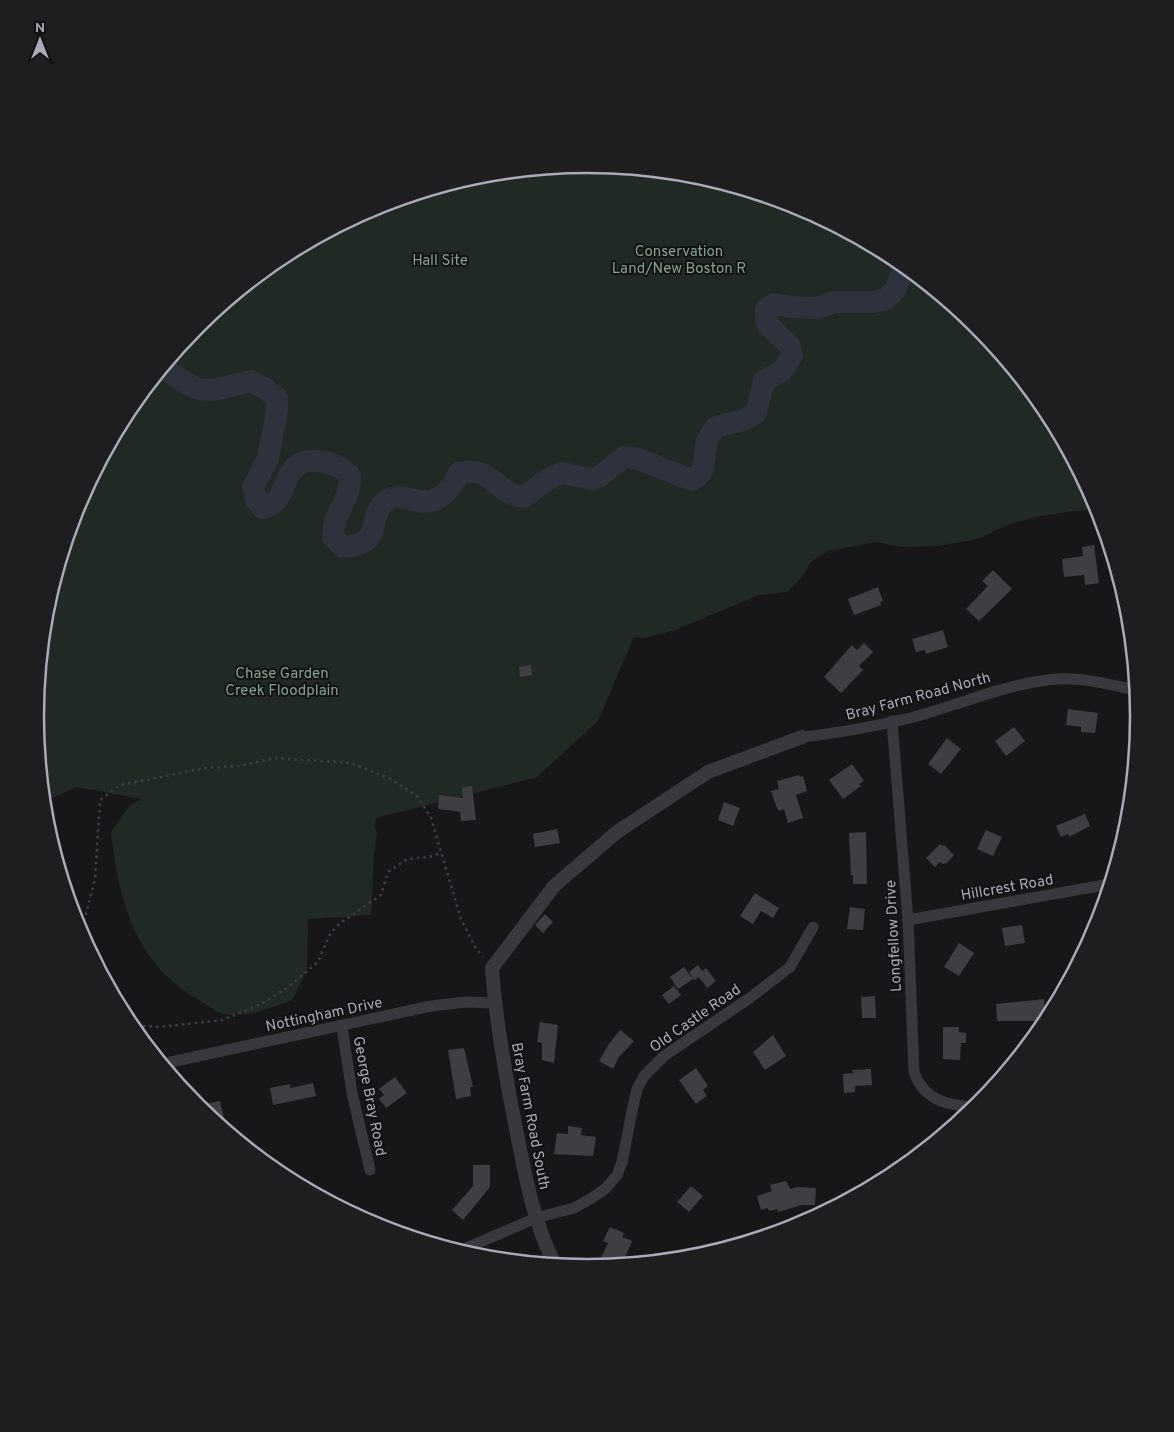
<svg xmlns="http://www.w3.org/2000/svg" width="1174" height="1432" font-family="Overpass,sans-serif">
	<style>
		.green { fill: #212924 }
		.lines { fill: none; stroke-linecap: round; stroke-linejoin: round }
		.river { stroke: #2d323c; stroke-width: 22 }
		.building { fill: #3f3e43 }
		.path { stroke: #3e3e45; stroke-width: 2.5; stroke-dasharray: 2.5 4; stroke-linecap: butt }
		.minor { stroke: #39383e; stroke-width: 11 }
		.tertiary { stroke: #39383e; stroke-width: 14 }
		.labels { text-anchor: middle; stroke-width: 4; stroke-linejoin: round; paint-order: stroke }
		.park-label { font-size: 15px; fill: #82a28d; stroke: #121214 }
		.street-label { font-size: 15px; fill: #aaaab8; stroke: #121214 }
		.rim { fill: none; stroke: #aaaab8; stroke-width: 2.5 }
	</style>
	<rect width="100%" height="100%" fill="#171719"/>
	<path class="green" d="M587,164L695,175L799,206L894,257L978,326L1046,410L1099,510L1073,511L1036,517L1009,524L978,539L938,546L901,547L876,542L828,551L811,562L802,577L787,592L759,595L675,630L644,638L634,637L598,721L537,777L376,818L375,828L377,834L374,857L371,915L308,919L307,970L292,1000C273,1007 247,1018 225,1014C217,1013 206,1004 199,1000C134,963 119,900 111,832L130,805L141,799L77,787L43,802L35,716L46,608L77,504L128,409L197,325L281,257L376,206L480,175Z"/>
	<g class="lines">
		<path class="river" d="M163,367C204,398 203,392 251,381L266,389L277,398V411L268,458L253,487L256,500L263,508C293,502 277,456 320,461C333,463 341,467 350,476C351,502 333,510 333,537L343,547C387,544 365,517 386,501C407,485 431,527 459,473C493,465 496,495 524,497L548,479L561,473L592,479L600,476L624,457L638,459L692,480C709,472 702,456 707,441C709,436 713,431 716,427C732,422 742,423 756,413L764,381L782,371L792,355L789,345L767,324L766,309L774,304L792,307L817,308L835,302H873L886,299L895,290L905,266"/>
	</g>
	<g class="building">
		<path d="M1094,545L1099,583L1085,585L1084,575L1064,577L1062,559L1083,556L1082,547Z"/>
		<path d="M993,570L1012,589L979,621L966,609L988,586L982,581Z"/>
		<path d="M878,587L883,601L880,602L881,605L854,615L848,599Z"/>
		<path d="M943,630L948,647L926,654L925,650L916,652L912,639Z"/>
		<path d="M864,643L873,652L859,666L863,670L841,693L824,677L852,645L857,650Z"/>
		<path d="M531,665L532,675L520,677L519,667Z"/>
		<path d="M1068,709L1098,713L1095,733L1081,732V727L1066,725Z"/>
		<path d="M1014,727L1025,741L1006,756L995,741Z"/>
		<path d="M947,738L961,749L941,774L928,764Z"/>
		<path d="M852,764L864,781L859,784L861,786L843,799L829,780Z"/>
		<path d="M799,775L800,777L803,776L807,791L796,795L803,818L788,823L784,809L779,811L777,808L771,791L779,789L777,781Z"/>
		<path d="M472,786L476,820L461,821L460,812L438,809L439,795L463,798L462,788Z"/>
		<path d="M724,802L740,808L733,826L718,820Z"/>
		<path d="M1085,814L1090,826L1069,837L1068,834L1061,837L1056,826Z"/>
		<path d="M557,829L560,843L535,847L533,834Z"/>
		<path d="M986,830L1002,837L993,856L977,849Z"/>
		<path d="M866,832L867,884H853V875H851L849,833Z"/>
		<path d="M940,844L943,846L944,845L954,855L947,863L943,864L940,862L935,867L926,858Z"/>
		<path d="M755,893L779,908L773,918L761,911L753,924L740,916Z"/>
		<path d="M850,907L865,909L863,930L847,929Z"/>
		<path d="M545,914L553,922L543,933L535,925Z"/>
		<path d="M1022,925L1025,943L1005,946L1002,928Z"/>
		<path d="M959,943L974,953L959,976L944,967Z"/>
		<path d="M698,965L702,971L706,968L716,981L707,988L699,977L694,980L689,972Z"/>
		<path d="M684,967L693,979L678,989L670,977Z"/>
		<path d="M674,986L681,995L669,1004L662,995Z"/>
		<path d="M875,996L876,1018H862L861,997Z"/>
		<path d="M1044,999L1046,1021H997L996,1004Z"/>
		<path d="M540,1022L558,1025L554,1063L542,1060V1043L537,1042Z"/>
		<path d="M943,1027H959V1032L966,1033V1043H961L960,1060L943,1059Z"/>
		<path d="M620,1030L634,1041L619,1057L613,1069L599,1061L608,1045Z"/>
		<path d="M773,1035L786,1056L765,1070L753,1052Z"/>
		<path d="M464,1048L473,1087H470L471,1096L456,1099L448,1050Z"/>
		<path d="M696,1068L708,1086L703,1090L707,1096L696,1104L679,1080Z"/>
		<path d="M871,1069L872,1085L855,1086V1092L844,1093L843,1074L853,1073L852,1070Z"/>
		<path d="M395,1077L407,1093L386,1108L379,1099L384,1095L379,1089Z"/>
		<path d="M313,1083L316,1096L273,1105L270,1088L290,1084V1088Z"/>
		<path d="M220,1101L224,1118H221L224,1128L196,1106Z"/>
		<path d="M568,1126L582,1128L581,1135L596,1137L593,1156L554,1154L557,1133L568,1134Z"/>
		<path d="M473,1165H490V1187L463,1220L452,1210L473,1186Z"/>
		<path d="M786,1181L790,1189L798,1187L816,1188L815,1205H802L778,1212L777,1209L769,1211L768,1208L761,1210L757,1196L772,1191L770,1185Z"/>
		<path d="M691,1186L703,1196L689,1212L677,1202Z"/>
		<path d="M610,1227L624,1233L622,1237L632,1241L622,1265L597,1267L608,1243L603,1241Z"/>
	</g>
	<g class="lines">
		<g class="path">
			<path d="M81,934L95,879L100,800L120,785L206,768L239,766L274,758L351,763L391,779L418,797L431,818L461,919L475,947L483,957"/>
			<path d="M130,1025L159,1027L223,1020L263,1003L287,988L318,962L330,934L339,924L381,895L388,872L407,859L429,857L441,853"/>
		</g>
		<g class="minor">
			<path d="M892,721L908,920L914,1072C924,1101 949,1106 977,1107"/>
			<path d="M802,737C840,733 876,726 914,717C962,704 1008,683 1057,679C1083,677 1111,685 1136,690"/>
			<path d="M908,920L1110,884"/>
			<path d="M342,1027L352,1093L370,1170"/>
			<path d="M162,1064L431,1006L466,1002L494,1003"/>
			<path d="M459,1251L536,1218L574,1208L592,1198L606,1188L617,1175L622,1162L632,1111L637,1089L644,1076L664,1056L751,997L790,967L813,927"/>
		</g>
		<path class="tertiary" d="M555,1265C534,1224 526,1179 517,1134C506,1079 496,1024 492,968L554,886L617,832L708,772L802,737"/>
	</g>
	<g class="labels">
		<g class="park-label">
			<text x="679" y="256">Conservation<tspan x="679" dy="17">Land/New Boston R</tspan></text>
			<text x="440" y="265">Hall Site</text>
			<text x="282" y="678">Chase Garden<tspan x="282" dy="17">Creek Floodplain</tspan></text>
		</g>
		<g class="street-label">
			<text transform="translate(918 696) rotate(-15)" y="5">Bray Farm Road North</text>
			<text transform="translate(1007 887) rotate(-10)" y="5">Hillcrest Road</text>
			<text transform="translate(893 936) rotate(-93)" y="5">Longfellow Drive</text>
			<text transform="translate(324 1014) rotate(-12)" y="5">Nottingham Drive</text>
			<text transform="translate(695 1018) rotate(-35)" y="5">Old Castle Road</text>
			<text transform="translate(370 1096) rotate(79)" y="5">George Bray Road</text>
			<text transform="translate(531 1116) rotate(79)" y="5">Bray Farm Road South</text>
		</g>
	</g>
	<path d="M0 0H1174V1432H0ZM44 716a543 543 0 1 1 1086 0a543 543 0 1 1-1086 0Z" fill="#1e1e21" fill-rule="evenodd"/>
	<path class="rim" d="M44 716a543 543 0 1 1 1086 0a543 543 0 1 1-1086 0Z"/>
	<g transform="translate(40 40)" stroke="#121214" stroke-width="4" paint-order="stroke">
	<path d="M0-4L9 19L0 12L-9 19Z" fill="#aaaab8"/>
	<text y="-8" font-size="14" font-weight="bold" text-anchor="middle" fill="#aaaab8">N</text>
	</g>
</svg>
